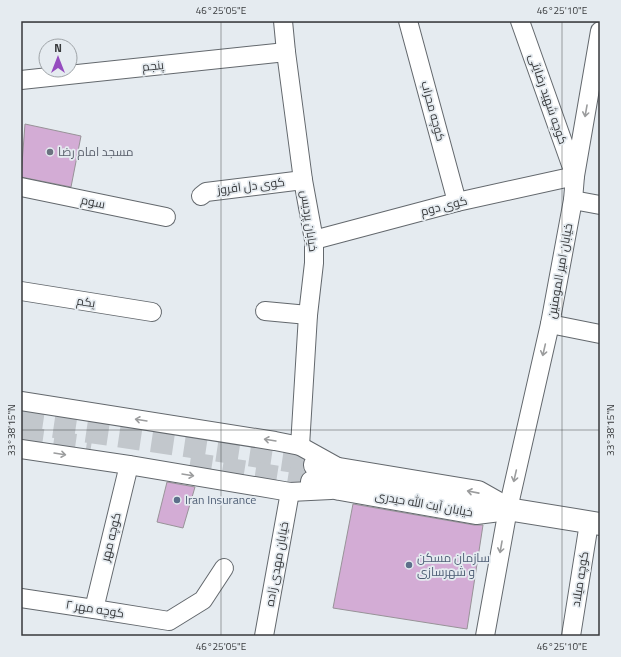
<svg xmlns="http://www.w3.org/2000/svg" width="621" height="657" font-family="'Titillium Web',Cairo,sans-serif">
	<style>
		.building { fill: #d3acd5; stroke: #989398 }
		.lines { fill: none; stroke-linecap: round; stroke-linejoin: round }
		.secondary-tunnel { stroke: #c2c7cc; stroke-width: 22; stroke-dasharray: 22 11; stroke-linecap: butt }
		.street-casing { stroke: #63686d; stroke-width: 20 }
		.secondary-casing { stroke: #63686d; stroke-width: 24 }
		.street { stroke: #fff; stroke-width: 18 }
		.secondary { stroke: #fff; stroke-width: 22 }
		.oneway { stroke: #9b9c9d }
		.ticks { fill: none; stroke: #37393b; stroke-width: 1; stroke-opacity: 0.45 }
		.worship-dot { fill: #6b7280; stroke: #e5ebf0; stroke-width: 1.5 }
		.service-dot { fill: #5c6f8a; stroke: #e5ebf0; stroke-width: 1.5 }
		.labels { text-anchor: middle; stroke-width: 3.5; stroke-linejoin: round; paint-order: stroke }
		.street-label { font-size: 12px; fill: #37393b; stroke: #e5ebf0 }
		.worship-label { font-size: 12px; fill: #5b616d; stroke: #e5ebf0; text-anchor: start }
		.service-label { font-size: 12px; fill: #4e5e75; stroke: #e5ebf0; text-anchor: start }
		.neatline { fill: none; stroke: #37393b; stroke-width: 1.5 }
		.ticks-label { font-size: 10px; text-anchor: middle; fill: #37393b }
	</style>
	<rect width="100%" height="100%" fill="#e5ebf0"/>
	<g class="building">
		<path d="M25,124L81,136L71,187L21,177Z"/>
		<path d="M167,482L195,487L183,528L157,522Z"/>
		<path d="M353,504L474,525H483L467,629L333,608Z"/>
	</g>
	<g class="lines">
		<g class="secondary-tunnel">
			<path d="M21,422L315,465"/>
			<path d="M21,437L91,447"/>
			<path d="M190,463L312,482"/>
		</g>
		<defs>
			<g id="street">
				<path d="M283,21L286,52L303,180L314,240V263L308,315L300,446"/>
				<path d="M408,21L457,202"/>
				<path d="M21,80L286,52"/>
				<path d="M21,187L166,217"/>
				<path d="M201,196L206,192L303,180"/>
				<path d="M573,200L600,205"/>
				<path d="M314,240L457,202L575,176L520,21"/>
				<path d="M21,291L152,312"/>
				<path d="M265,311L308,315"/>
				<path d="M550,324L600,334"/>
				<path d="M21,401L275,441L300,446L336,466"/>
				<path d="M21,449L129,465L290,492L331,490"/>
				<path d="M21,598L94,609L169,621L203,600L224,568"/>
				<path d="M94,609L129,465"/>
				<path d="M264,636L290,492"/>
				<path d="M485,636L508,509L550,324L573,200L575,176L600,31"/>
				<path d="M571,636L589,523"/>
			</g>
			<g id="secondary">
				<path d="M315,465L478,492L508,509"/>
				<path d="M312,482L340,489L476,513L508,509L600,524"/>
			</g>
		</defs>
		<use href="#street" class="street-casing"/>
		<use href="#secondary" class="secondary-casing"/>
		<use href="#street" class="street"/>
		<use href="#secondary" class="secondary"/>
	</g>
	<defs><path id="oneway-shaft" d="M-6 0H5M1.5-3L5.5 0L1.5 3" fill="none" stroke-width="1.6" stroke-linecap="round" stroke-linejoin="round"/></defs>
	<g class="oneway">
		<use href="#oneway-shaft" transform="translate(586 111) rotate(100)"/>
		<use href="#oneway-shaft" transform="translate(544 350) rotate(103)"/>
		<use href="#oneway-shaft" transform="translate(141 420) rotate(-171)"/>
		<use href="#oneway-shaft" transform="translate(270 440) rotate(-171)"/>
		<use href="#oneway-shaft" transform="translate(60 454) rotate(9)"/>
		<use href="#oneway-shaft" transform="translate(188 475) rotate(9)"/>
		<use href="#oneway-shaft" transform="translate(515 476) rotate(103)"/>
		<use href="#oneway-shaft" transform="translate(473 492) rotate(-169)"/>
		<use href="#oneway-shaft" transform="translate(501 547) rotate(100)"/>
	</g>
	<path class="ticks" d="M221,21V636M562,21V636M21,22H600M21,430H600"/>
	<circle class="worship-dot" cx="50" cy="152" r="4"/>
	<g class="service-dot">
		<circle cx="177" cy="500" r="4"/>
		<circle cx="409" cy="565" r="4"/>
	</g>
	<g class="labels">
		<g class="street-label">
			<text transform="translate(153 66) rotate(-6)" y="4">پنجم</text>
			<text transform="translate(548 99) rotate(71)" y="4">کوچه شهید رضایتی</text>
			<text transform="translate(433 111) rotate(75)" y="4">کوچه محراب</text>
			<text transform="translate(251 186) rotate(-7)" y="4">کوی دل افروز</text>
			<text transform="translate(93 202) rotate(12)" y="4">سوم</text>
			<text transform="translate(444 206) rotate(-14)" y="4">کوی دوم</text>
			<text transform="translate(309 221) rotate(82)" y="4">خیابان پردیس</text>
			<text transform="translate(560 271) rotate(-80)" y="4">خیابان امیر المومنین</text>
			<text transform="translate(86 302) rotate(9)" y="4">یکم</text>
			<text transform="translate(424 504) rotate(10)" y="4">خیابان آیت الله حیدری</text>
			<text transform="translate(111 537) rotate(-76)" y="4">کوچه مهر</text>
			<text transform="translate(277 564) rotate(-80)" y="4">خیابان مهدی زاده</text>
			<text transform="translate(580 579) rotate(-81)" y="4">کوچه میلاد</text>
			<text transform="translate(95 609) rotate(9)" y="4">کوچه مهر ۲</text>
		</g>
		<g class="worship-label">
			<text x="58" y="156">مسجد امام رضا</text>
		</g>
		<g class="service-label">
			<text x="185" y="504">Iran Insurance</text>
			<text x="417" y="562">سازمان مسکن<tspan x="417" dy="14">و شهرسازی</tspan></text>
		</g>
	</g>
	<rect width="621" height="657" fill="none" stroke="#e5ebf0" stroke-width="44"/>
	<g transform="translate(58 58)"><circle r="19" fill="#e5ebf0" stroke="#9fa4a8"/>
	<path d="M0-3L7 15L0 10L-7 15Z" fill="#954cbf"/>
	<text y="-6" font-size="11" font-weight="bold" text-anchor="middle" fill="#37393b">N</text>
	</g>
	<rect x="22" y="22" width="577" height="613" class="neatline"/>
	<g class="ticks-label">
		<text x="221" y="14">46°25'05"E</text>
		<text x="562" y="14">46°25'10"E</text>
		<text transform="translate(11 430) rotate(-90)" y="4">33°38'15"N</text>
		<text transform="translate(610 430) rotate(-90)" y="4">33°38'15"N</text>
		<text x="221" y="650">46°25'05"E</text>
		<text x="562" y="650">46°25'10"E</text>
	</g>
</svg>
